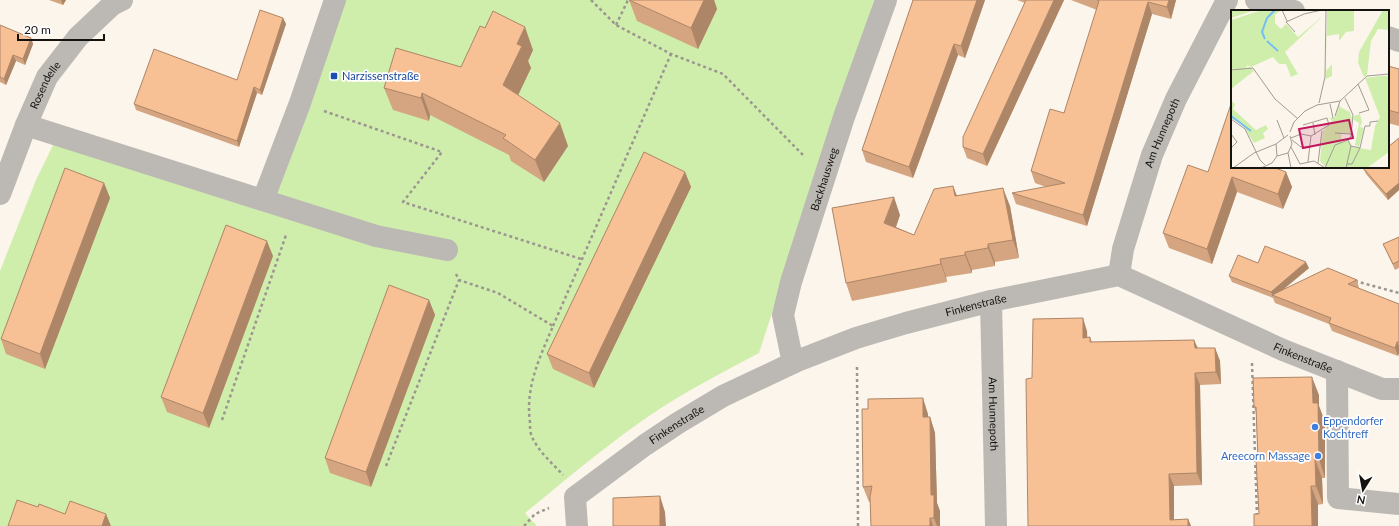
<svg xmlns="http://www.w3.org/2000/svg" width="1399" height="526" font-family="Lato,sans-serif">
	<style>
		.green { fill: #d0eeab }
		.lines { fill: none; stroke-linecap: round; stroke-linejoin: round }
		.path { stroke: #9b9690; stroke-width: 2.5; stroke-dasharray: 3 3; stroke-linecap: butt }
		.street { stroke: #bcb9b5; stroke-width: 22 }
		.wall { fill: #d4a580 }
		.shaded-wall { fill: #ad8668 }
		.building { fill: #f7c095; stroke: #ad8668 }
		.transit-dot { fill: #1a4fb4; stroke: #fff; stroke-width: 1.5 }
		.shop-dot { fill: #3f7fe0; stroke: #fff; stroke-width: 1.5 }
		.labels { text-anchor: middle; stroke-width: 3.5; stroke-linejoin: round; paint-order: stroke }
		.transit-label { font-size: 11px; fill: #164399; stroke: #fff; text-anchor: start }
		.street-label { font-size: 11px; fill: #151310; stroke: #fff }
		.shop-label { font-size: 11px; fill: #366cbe; stroke: #fff; text-anchor: start }
		.inset-river { fill: none; stroke: #74bef3; stroke-width: 2 }
		.inset-road { fill: none; stroke: #a09b94; stroke-width: 1 }
		.view { fill: #c2185b; fill-opacity: 0.15; stroke: #c2185b; stroke-width: 2 }
		.inset-edge { fill: none; stroke: #151310; stroke-width: 2 }
	</style>
	<rect width="100%" height="100%" fill="#fcf5ec"/>
	<path class="green" d="M342,0H874L759,353C725,371 690,389 658,410C611,441 568,478 525,513L537,526H0V271L36,180L56,139L267,207Z"/>
	<g class="lines">
		<g class="path">
			<path d="M591,0L616,25L671,54L723,74L804,156"/>
			<path d="M616,25L628,0"/>
			<path d="M324,111L442,152L403,202L581,259"/>
			<path d="M456,274L459,280L498,293L553,326C540,357 525,387 530,422C530,427 530,433 532,437C539,452 552,463 563,475"/>
			<path d="M1355,281L1399,293"/>
			<path d="M553,326L671,54"/>
			<path d="M1252,363L1257,516"/>
			<path d="M857,367L858,526"/>
			<path d="M222,420L286,235"/>
			<path d="M386,466L459,280"/>
			<path d="M524,526L535,514L549,508"/>
		</g>
		<g class="street">
			<path d="M1256,0L1294,11"/>
			<path d="M1388,37L1399,41"/>
			<path d="M26,125L376,236L447,250"/>
			<path id="s1" d="M0,194L26,125L47,77L78,37L112,5L122,0"/>
			<path d="M263,200L300,103L335,0"/>
			<path id="s2" d="M1119,275L1123,249L1152,155L1176,99L1227,0"/>
			<path id="s3" d="M991,301L996,526"/>
			<path id="s4" d="M793,363L783,315L791,282L844,117L886,0"/>
			<path d="M1337,371L1338,498L1399,504"/>
			<path id="s5" d="M577,526L575,497L645,445L678,423L723,396L797,361L856,338L906,323L991,301L1119,275L1283,350L1382,389H1399"/>
		</g>
	</g>
	<g class="wall">
		<path d="M49,0H66L63,5Z"/>
		<path d="M629,0H714L717,9L698,49L637,21Z"/>
		<path d="M913,0H985L965,58L958,55L913,178L866,162L862,150Z"/>
		<path d="M1017,0H1064L987,166L967,158L963,147L1025,3Z"/>
		<path d="M1071,0H1176L1171,19L1152,14L1087,226L1016,204L1012,193L1046,187L1035,183L1031,171L1064,113L1097,10Z"/>
		<path d="M283,18L286,24L262,95L257,93L239,147L136,110L134,104L237,80Z"/>
		<path d="M0,25L31,38L33,44L25,65L16,61L6,85L0,82Z"/>
		<path d="M533,50L528,61L531,68L518,95L568,146L544,182L511,161L509,155L430,115L429,121L393,110L384,88L461,67Z"/>
		<path d="M1388,66L1399,69V126L1388,123Z"/>
		<path d="M1399,138V190L1388,200L1366,174L1363,168Z"/>
		<path d="M1232,167L1286,172L1292,187L1283,209L1237,192L1212,264L1169,248L1163,233L1208,172Z"/>
		<path d="M685,172L691,187L594,388L553,369L547,354Z"/>
		<path d="M104,183L110,198L45,369L6,354L1,339Z"/>
		<path d="M953,186L957,196L1010,206L1019,258L995,262V266L972,270V273L946,277L947,282L852,301L846,283L900,215L896,227L914,235Z"/>
		<path d="M1399,237V268L1395,270L1383,244Z"/>
		<path d="M273,256L209,428L167,412L161,397Z"/>
		<path d="M1258,263L1309,268L1283,290L1357,280L1359,288H1358L1399,304V353L1398,356L1332,331L1329,324L1275,303L1273,298L1232,282L1229,276Z"/>
		<path d="M429,300L435,315L371,487L330,473L325,458Z"/>
		<path d="M1087,331V337H1090L1092,342L1194,340L1198,348H1215L1220,361L1221,384L1200,385L1202,485L1174,486V520L1188,519L1191,526H1028L1032,378Z"/>
		<path d="M1319,395V406L1325,422V478H1322L1323,504L1259,514L1258,460L1256,413L1254,407Z"/>
		<path d="M928,414V417H930L935,433L937,503L940,511V526H871L870,502H869L863,487Z"/>
	</g>
	<g class="shaded-wall">
		<path d="M61,0H66L63,5Z"/>
		<path d="M704,0H714L717,9L698,49L691,28Z"/>
		<path d="M977,0H985L965,58L961,46Z"/>
		<path d="M1054,0H1064L987,166L983,154Z"/>
		<path d="M1169,0H1176L1171,19L1167,7Z"/>
		<path d="M1148,2L1152,14L1087,226L1083,215Z"/>
		<path d="M283,18L286,24L262,95L260,90Z"/>
		<path d="M525,27L533,50L528,61L531,68L512,108L503,85L517,44Z"/>
		<path d="M31,38L33,44L25,65L23,59Z"/>
		<path d="M954,44L958,55L913,178L909,167Z"/>
		<path d="M13,55L16,61L6,85L4,79Z"/>
		<path d="M254,87L257,93L239,147L237,141Z"/>
		<path d="M422,93L430,115L429,121L421,98Z"/>
		<path d="M560,123L568,146L544,182L535,160Z"/>
		<path d="M685,172L691,187L594,388L589,373Z"/>
		<path d="M1286,172L1292,187L1283,209L1278,194Z"/>
		<path d="M1232,177L1237,192L1212,264L1207,249Z"/>
		<path d="M104,183L110,198L45,369L40,354Z"/>
		<path d="M1399,183V190L1388,200L1386,194Z"/>
		<path d="M953,186L960,204L955,196Z"/>
		<path d="M1003,188L1010,206L1019,258L1013,240Z"/>
		<path d="M894,197L900,215L891,241L884,223Z"/>
		<path d="M267,241L273,256L209,428L203,413Z"/>
		<path d="M988,244L995,262V266L988,248Z"/>
		<path d="M965,252L972,270V273L965,255Z"/>
		<path d="M940,259L946,277L947,282L941,264Z"/>
		<path d="M1306,262L1309,268L1275,296H1273L1271,292Z"/>
		<path d="M429,300L435,315L371,487L366,472Z"/>
		<path d="M1083,318L1087,331L1088,350L1083,338Z"/>
		<path d="M1194,340L1199,352L1195,348Z"/>
		<path d="M1397,342L1399,346V353L1398,356L1395,348Z"/>
		<path d="M1215,348L1220,361L1221,384L1216,372Z"/>
		<path d="M1195,373L1200,385L1202,485L1197,473Z"/>
		<path d="M1312,377L1319,395V406L1325,422V478L1319,459L1313,403Z"/>
		<path d="M923,398L928,414L929,433L923,417Z"/>
		<path d="M930,417L935,433L937,503L940,511V526H937L934,518L931,495Z"/>
		<path d="M1315,459L1322,478L1323,504L1316,486Z"/>
		<path d="M1169,474L1174,486V526L1170,520Z"/>
		<path d="M1311,486L1318,504V526H1312Z"/>
		<path d="M660,496L665,512L666,526H660Z"/>
		<path d="M106,514L111,526H102Z"/>
		<path d="M930,518L933,526H930Z"/>
		<path d="M1188,519L1191,526H1188Z"/>
	</g>
	<g class="building">
		<path d="M629,0H704L691,28Z"/>
		<path d="M913,0H977L961,46L954,44L909,167L862,150Z"/>
		<path d="M1026,0H1054L983,154L963,147V137Z"/>
		<path d="M1097,0H1169L1167,7L1148,2L1083,215L1012,193L1065,183L1031,171L1050,109L1064,113L1099,1Z"/>
		<path d="M260,10L283,18L260,90L254,87L237,141L134,104L154,49L237,80Z"/>
		<path d="M493,11L525,27L517,44L522,46L503,85L560,123L535,160L503,138L506,135L422,93L421,98L384,88L396,48L461,67L480,26L485,28Z"/>
		<path d="M0,25L31,38L23,59L13,55L4,79L0,77Z"/>
		<path d="M1388,66L1399,69V113L1388,110Z"/>
		<path d="M1232,101V167H1273L1286,172L1278,194L1232,177L1207,249L1163,233L1188,165L1208,172Z"/>
		<path d="M1399,138V183L1386,194L1363,168L1365,167H1388V147Z"/>
		<path d="M644,152L685,172L589,373L547,354Z"/>
		<path d="M65,168L104,183L40,354L1,339Z"/>
		<path d="M953,186L955,196L1003,188L1013,240L988,244V248L965,252V255L940,259L941,264L846,283L832,208L894,197L884,223L914,235L934,189Z"/>
		<path d="M226,225L267,241L203,413L161,397Z"/>
		<path d="M1399,237V261L1393,264L1383,244Z"/>
		<path d="M1265,246L1306,262L1271,292L1229,276L1238,255L1258,263Z"/>
		<path d="M1328,268L1357,280L1348,284L1399,304V342H1397L1395,348L1329,323L1331,318L1272,295Z"/>
		<path d="M389,285L429,300L366,472L325,458Z"/>
		<path d="M1083,318V338L1090,337V342L1194,340L1195,348H1215L1216,372L1195,373L1197,473L1169,474L1170,520L1188,519V526H1028L1026,379L1032,378L1033,319Z"/>
		<path d="M1312,377L1313,403H1318L1319,459H1315L1316,486H1311L1312,526H1254V514H1259L1256,460H1258L1256,407H1254L1253,378Z"/>
		<path d="M923,398V417H930L931,495H934V518H930V526H871L870,497L872,486L863,487L862,409H868V399Z"/>
		<path d="M660,496V526H613V498Z"/>
		<path d="M17,500L38,507L39,504L65,514L70,501L106,514L102,526H8Z"/>
	</g>
	<rect class="transit-dot" x="330" y="72" width="8" height="8" rx="2"/>
	<g class="shop-dot">
		<circle cx="1315" cy="427" r="4"/>
		<circle cx="1318" cy="456" r="4"/>
	</g>
	<g class="labels">
		<g class="transit-label">
			<text x="342" y="80">Narzissenstraße</text>
		</g>
		<g class="street-label">
			<text dy="4" stroke="none"><textPath href="#s1" startOffset="118">Rosendelle</textPath></text>
			<text dy="4" stroke="none"><textPath href="#s2" startOffset="149">Am Hunnepoth</textPath></text>
			<text dy="4" stroke="none"><textPath href="#s4" startOffset="191">Backhausweg</textPath></text>
			<text dy="4" stroke="none"><textPath href="#s5" startOffset="478">Finkenstraße</textPath></text>
			<text dy="4" stroke="none"><textPath href="#s5" startOffset="826">Finkenstraße</textPath></text>
			<text dy="4" stroke="none"><textPath href="#s3" startOffset="113">Am Hunnepoth</textPath></text>
			<text dy="4" stroke="none"><textPath href="#s5" startOffset="154">Finkenstraße</textPath></text>
		</g>
		<g class="shop-label">
			<text x="1323" y="425">Eppendorfer<tspan x="1323" dy="13">Kochtreff</tspan></text>
			<text x="1310" y="460" text-anchor="end">Areecorn Massage</text>
		</g>
	</g>
	<g transform="translate(1231 10)">
		<rect width="158" height="158" fill="#fcf5ec"/>
		<path d="M0,0H24L0,8ZM31,0H50L44,5V13L50,19L55,14L67,27L93,5L54,42L67,64L60,67L55,54H48L42,47L20,57L16,55V57L10,59L0,60V10ZM96,0H123V21L115,22L108,31V24L96,26L95,61L101,54V66L95,69ZM152,0H158V20L147,19L140,31L136,65L133,67L127,53L128,42ZM19,57L23,61L0,79V61ZM150,66H158V142L136,158H95L89,151L92,121L101,111L96,105L99,108L104,107L109,93V97L119,102L121,110L119,124L111,123L110,132L117,131L121,137L140,140L144,116L149,107L134,68ZM0,91L4,94L2,99L25,120L35,115L37,119L32,123L34,128L23,133L11,114L0,108ZM129,104L131,112L129,117L133,118L128,137L124,135L128,113L123,110V106Z" fill="#d0eeab"/>
		<path class="inset-river" d="M34,29L31,22L36,8L44,0M36,31L47,41M0,106L20,121"/>
		<path class="inset-road" d="M51,0L56,11M64,22L55,12L73,4L91,0M0,60L22,58L44,89L66,108M127,74L138,100L128,103M88,93L94,67L95,0M99,94L102,108M104,106L109,91M0,109L14,119L29,150L34,155M46,110L53,128M82,113L84,125M59,122L63,112L74,101L86,95L109,91L136,66L158,64M104,123L120,124M0,124L6,132L0,138M60,128L70,124L80,126L98,115L96,108L72,115M61,130L70,137H78M117,130L120,136L129,138L134,116H139V112L147,111M45,134L46,146M60,137L69,154L83,151L94,158M57,143L61,134L59,126M57,143L60,158M77,152L80,126M87,153L91,121M116,154H121L129,138M2,158L23,143L45,134L57,125M30,158L41,153L46,146L57,143M94,158L104,135L117,130L120,126L122,105L114,88M115,158L120,136"/>
		<path class="view" d="M118,110L122,128L72,138L68,119Z"/>
		<rect width="158" height="158" class="inset-edge"/>
	</g>
	<g transform="translate(1363 490) rotate(191)" stroke="#ffffff" stroke-width="3" paint-order="stroke">
	<path d="M0-3L7 15L0 10L-7 15Z" fill="#151310"/>
	<text y="-6" font-size="11" font-weight="bold" text-anchor="middle" fill="#151310">N</text>
	</g>
	<path d="M18 34v6h86v-6" fill="none" stroke="#151310" stroke-width="2"/>
	<text x="24" y="34" font-size="12" fill="#151310" stroke="#ffffff" stroke-width="3" paint-order="stroke">20 m</text>
</svg>
